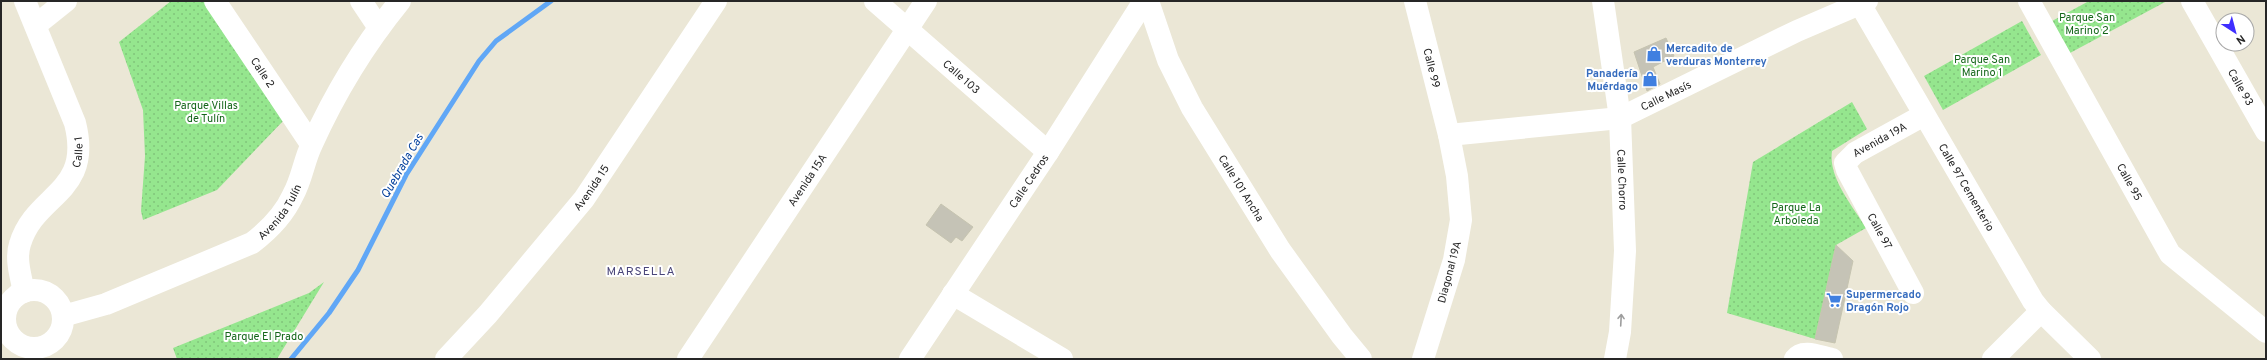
<svg xmlns="http://www.w3.org/2000/svg" width="2267" height="360" font-family="Overpass,sans-serif">
	<style>
		.park { fill: url(#park-dots) }
		.lines { fill: none; stroke-linecap: round; stroke-linejoin: round }
		.stream { stroke: #60a7f6; stroke-width: 5 }
		.building { fill: #c5c3b6; stroke: #c6c4b0 }
		.minor { stroke: #fff; stroke-width: 22 }
		.oneway { stroke: #9d9d9d }
		.labels { text-anchor: middle; stroke-width: 4; stroke-linejoin: round; paint-order: stroke }
		.park-label { font-size: 11px; fill: #146619; stroke: #fff }
		.shop-label { font-size: 11px; font-weight: bold; fill: #366cbe; stroke: #fff; text-anchor: start }
		.street-label { font-size: 11px; fill: #262626; stroke: #fff }
		.water-label { font-size: 12px; font-style: italic; fill: #04409c; stroke: #fff }
		.neighbourhood-label { font-size: 12px; letter-spacing: 1px; fill: #494579; stroke: #fff }
	</style>
	<defs>
		<pattern id="park-dots" width="8" height="8" patternUnits="userSpaceOnUse"><rect width="8" height="8" fill="#95e68e"/><path d="M2 2h.1M6 6h.1" fill="none" stroke="#80c57a" stroke-width="1.8" stroke-linecap="round"/></pattern>
	</defs>
	<rect width="100%" height="100%" fill="#ebe7d6"/>
	<g class="park">
		<path d="M171,1H206L285,119L217,190L143,220L141,211L145,156L143,110L119,42Z"/>
		<path d="M2089,1H2167L2070,53L2052,21Z"/>
		<path d="M2022,21L2041,55L1943,110L1924,76Z"/>
		<path d="M1852,102L1867,129L1832,151C1828,178 1853,206 1866,228L1836,245L1815,339L1727,313L1753,162Z"/>
		<path d="M324,282L277,359H177L173,348L309,293Z"/>
	</g>
	<g class="lines">
		<path class="stream" d="M291,359L329,313L358,270L406,175L479,61L496,41L551,1"/>
	</g>
	<g class="building">
		<path d="M1666,38L1674,56L1653,67L1660,84L1647,91L1634,52Z"/>
		<path d="M941,204L973,227L962,241L956,237L951,243L926,225Z"/>
		<path d="M1836,245L1853,261L1835,343L1815,339Z"/>
	</g>
	<g class="lines">
		<g class="minor">
			<path id="s1" d="M215,1L311,144"/>
			<path d="M361,1L379,28"/>
			<path id="s2" d="M875,1L1048,152"/>
			<path id="s3" d="M1148,1L1168,60L1192,108L1280,250L1342,336L1361,359"/>
			<path id="s4" d="M1415,1L1449,135L1457,176L1461,220L1454,260L1423,359"/>
			<path id="s5" d="M1603,1L1620,118L1625,251L1620,332L1615,359"/>
			<path id="s6" d="M2029,1L2170,254L2266,332"/>
			<path id="s7" d="M2192,1L2266,131"/>
			<path id="s8" d="M1860,4L2033,301L2041,311L2090,359"/>
			<path d="M36,25L66,1"/>
			<path id="s9" d="M1449,135L1620,118L1797,31L1867,1"/>
			<circle cx="34" cy="319" r="29"/>
			<path id="s10" d="M24,292C21,277 15,259 20,244C35,193 93,194 75,123L25,1"/>
			<path id="s11" d="M1913,293L1847,170L1845,163L1855,153L1924,115"/>
			<path d="M953,294L1062,359"/>
			<path id="s12" d="M63,316L106,304L252,243C269,230 284,215 293,195C302,179 304,160 312,144C335,93 365,44 400,1"/>
			<path id="s13" d="M446,359L488,314L584,199L716,1"/>
			<path id="s14" d="M688,359L926,1"/>
			<path id="s15" d="M910,359L1048,152L1144,1"/>
			<path d="M1795,359C1803,348 1821,357 1832,359"/>
			<path d="M1993,359L2041,311"/>
		</g>
	</g>
	<defs><path id="oneway-shaft" d="M-6 0H5M1.5-3L5.5 0L1.5 3" fill="none" stroke-width="1.6" stroke-linecap="round" stroke-linejoin="round"/></defs>
	<use class="oneway" href="#oneway-shaft" transform="translate(1621 320) rotate(-87)"/>
	<defs>
		<symbol id="shop-bare" viewBox="-9 -9 18 18"><path d="M-5-2.5h2.3a2.7 3.5 0 0 1 5.4 0H5L5.5 6h-11ZM-1.5-2.5h3a1.5 2.3 0 0 0-3 0Z" fill="#3f7fe0" stroke="#fff" stroke-width="2.5" paint-order="stroke"/></symbol>
		<symbol id="supermarket-bare" viewBox="-9 -9 18 18"><path d="M-6-5.5h2.5l.6 2H6L4.5 2H-2.5L-4.4-4H-6ZM-1.5 3.2a1.3 1.3 0 1 0 .1 0ZM3 3.2a1.3 1.3 0 1 0 .1 0Z" fill="#3f7fe0" stroke="#fff" stroke-width="2.5" paint-order="stroke"/></symbol>
	</defs>
	<g fill-rule="evenodd">
		<use href="#shop-bare" x="1643" y="43" width="22" height="22"/>
		<use href="#shop-bare" x="1639" y="68" width="22" height="22"/>
		<use href="#supermarket-bare" x="1823" y="289" width="22" height="22"/>
	</g>
	<g class="labels">
		<g class="park-label">
			<text x="2087" y="21">Parque San<tspan x="2087" dy="13">Marino 2</tspan></text>
			<text x="1982" y="63">Parque San<tspan x="1982" dy="13">Marino 1</tspan></text>
			<text x="206" y="109">Parque Villas<tspan x="206" dy="13">de Tulín</tspan></text>
			<text x="1796" y="211">Parque La<tspan x="1796" dy="13">Arboleda</tspan></text>
			<text x="264" y="340">Parque El Prado</text>
		</g>
		<g class="shop-label">
			<text x="1666" y="52">Mercadito de<tspan x="1666" dy="13">verduras Monterrey</tspan></text>
			<text x="1638" y="77" text-anchor="end">Panadería<tspan x="1638" dy="13">Muérdago</tspan></text>
			<text x="1846" y="298">Supermercado<tspan x="1846" dy="13">Dragón Rojo</tspan></text>
		</g>
		<g class="street-label">
			<text dy="4" stroke="none"><textPath href="#s4" startOffset="69">Calle 99</textPath></text>
			<text dy="4" stroke="none"><textPath href="#s1" startOffset="86">Calle 2</textPath></text>
			<text dy="4" stroke="none"><textPath href="#s2" startOffset="115">Calle 103</textPath></text>
			<text dy="4" stroke="none"><textPath href="#s7" startOffset="99">Calle 93</textPath></text>
			<text dy="4" stroke="none"><textPath href="#s9" startOffset="223">Calle Masís</textPath></text>
			<text dy="4" stroke="none"><textPath href="#s11" startOffset="189">Avenida 19A</textPath></text>
			<text dy="4" stroke="none"><textPath href="#s10" startOffset="160">Calle 1</textPath></text>
			<text dy="4" stroke="none"><textPath href="#s14" startOffset="215">Avenida 15A</textPath></text>
			<text dy="4" stroke="none"><textPath href="#s5" startOffset="180">Calle Chorro</textPath></text>
			<text dy="4" stroke="none"><textPath href="#s15" startOffset="214">Calle Cedros</textPath></text>
			<text dy="4" stroke="none"><textPath href="#s6" startOffset="207">Calle 95</textPath></text>
			<text dy="4" stroke="none"><textPath href="#s13" startOffset="225">Avenida 15</textPath></text>
			<text dy="4" stroke="none"><textPath href="#s3" startOffset="210">Calle 101 Ancha</textPath></text>
			<text dy="4" stroke="none"><textPath href="#s8" startOffset="212">Calle 97 Cementerio</textPath></text>
			<text dy="4" stroke="none"><textPath href="#s12" startOffset="245">Avenida Tulín</textPath></text>
			<text transform="translate(1880 231) rotate(61)" y="4">Calle 97</text>
			<text transform="translate(1449 272) rotate(-75)" y="4">Diagonal 19A</text>
		</g>
		<g class="water-label">
			<text transform="translate(402 166) rotate(-60)" y="4">Quebrada Cas</text>
		</g>
		<g class="neighbourhood-label">
			<text x="641" y="275">MARSELLA</text>
		</g>
	</g>
	<rect width="2267" height="360" fill="none" stroke="#262626" stroke-width="4"/>
	<g transform="translate(2235 32) rotate(144)"><circle r="19" fill="#ffffff" stroke="#a8a8a8"/>
	<path d="M0-3L7 15L0 10L-7 15Z" fill="#3f2fff"/>
	<text y="-6" font-size="11" font-weight="bold" text-anchor="middle" fill="#262626">N</text>
	</g>
</svg>
